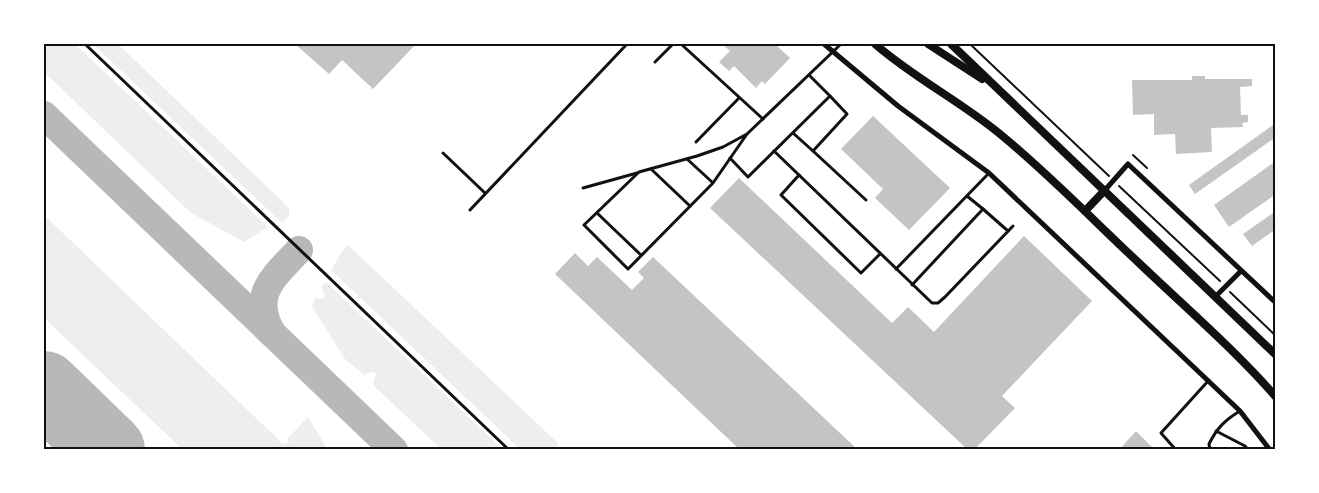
<svg xmlns="http://www.w3.org/2000/svg" width="1319" height="493" font-family="'Exo 2',sans-serif">
	<style>
		.green { fill: #eee }
		.lines { fill: none; stroke-linecap: round; stroke-linejoin: round }
		.taxiway { stroke: #b8b8b8; stroke-width: 28 }
		.runway { stroke: #b8b8b8; stroke-width: 74 }
		.building { fill: #c4c4c4 }
		.path { stroke: #111; stroke-width: 2 }
		.service { stroke: #111; stroke-width: 3 }
		.minor { stroke: #111; stroke-width: 5 }
		.secondary { stroke: #111; stroke-width: 8 }
		.neatline { fill: none; stroke: #111; stroke-width: 2 }
	</style>
	<rect width="100%" height="100%" fill="#fff"/>
	<g class="green">
		<path d="M49,44H75L268,227L244,242L191,213L44,72V49Z"/>
		<path d="M93,44H118L283,202L289,209V216L282,223Z"/>
		<path d="M44,215L283,444L289,443L287,439L308,417L325,445L322,449H182L44,318Z"/>
		<path d="M348,245L559,444L554,449H520L331,270L341,253Z"/>
		<path d="M326,282L502,449H441L373,385L376,374L372,372L364,375L344,358L312,306L315,298L325,299L322,287Z"/>
	</g>
	<g class="lines">
		<g class="taxiway">
			<path d="M44,115L394,450"/>
			<path d="M272,333C250,294 274,277 299,250"/>
		</g>
		<path class="runway" d="M44,388L108,450"/>
	</g>
	<g class="building">
		<path d="M295,44H416L373,89L342,60L329,74Z"/>
		<path d="M722,44H775L790,58L765,84L762,81L756,88L734,66L729,71L719,62L730,51Z"/>
		<path d="M1192,76H1205V79H1252V86L1240,87L1241,115H1248V122L1242,123L1243,127L1211,128L1212,152L1176,154L1175,134L1154,135V114L1133,115L1132,80H1192Z"/>
		<path d="M873,116L950,188L909,230L875,198L883,189L841,149Z"/>
		<path d="M1276,123V137L1195,194L1189,185Z"/>
		<path d="M1276,161V194L1229,227L1214,205Z"/>
		<path d="M739,178L892,323L908,307L934,332L1024,236L1092,301L1002,396L1015,408L974,450H968L710,208Z"/>
		<path d="M1276,211V229L1252,246L1243,234Z"/>
		<path d="M575,253L588,266L597,257L632,290L644,278L638,272L653,257L858,450H740L555,274Z"/>
		<path d="M1136,431L1155,450H1119Z"/>
	</g>
	<g class="lines">
		<g class="path">
			<path d="M970,44L1109,176"/>
			<path d="M1133,155L1147,168"/>
			<path d="M1119,186L1220,281"/>
			<path d="M1230,292L1276,336"/>
		</g>
		<g class="service">
			<path d="M85,44L509,450"/>
			<path d="M681,44L763,119"/>
			<path d="M655,62L673,44"/>
			<path d="M793,133L813,151L847,114L830,96"/>
			<path d="M747,134L723,147L697,156L639,172L584,225L628,269L713,183L747,134L841,44"/>
			<path d="M696,142L739,98"/>
			<path d="M774,151L932,303H938L945,297L1013,226"/>
			<path d="M813,151L866,200"/>
			<path d="M443,153L485,193"/>
			<path d="M730,158L748,177L830,96L809,75"/>
			<path d="M687,159L712,182"/>
			<path d="M651,169L690,206"/>
			<path d="M799,175L781,195L861,273L880,254"/>
			<path d="M583,188L637,173"/>
			<path d="M967,196L983,209"/>
			<path d="M470,210L627,44"/>
			<path d="M597,213L641,255"/>
			<path d="M896,269L989,173"/>
			<path d="M912,285L983,209L1008,231"/>
			<path d="M1216,431L1245,446L1248,450"/>
			<path d="M1176,450L1161,433L1209,380"/>
			<path d="M1210,450L1209,444C1217,428 1225,420 1240,411"/>
		</g>
		<g class="minor">
			<path d="M824,44L898,106L989,173L1240,411L1270,450"/>
			<path d="M1105,190L1128,164L1276,303"/>
			<path d="M1215,297L1241,271"/>
		</g>
		<g class="secondary">
			<path d="M875,44C914,78 960,101 1000,134C1049,174 1093,220 1139,263C1185,307 1234,349 1276,397"/>
			<path d="M928,44L982,79"/>
			<path d="M951,44L1276,355"/>
			<path d="M1085,211L1105,190"/>
		</g>
	</g>
	<rect width="1319" height="493" fill="none" stroke="#ffffff" stroke-width="90"/>
	<rect x="45" y="45" width="1229" height="403" class="neatline"/>
</svg>
